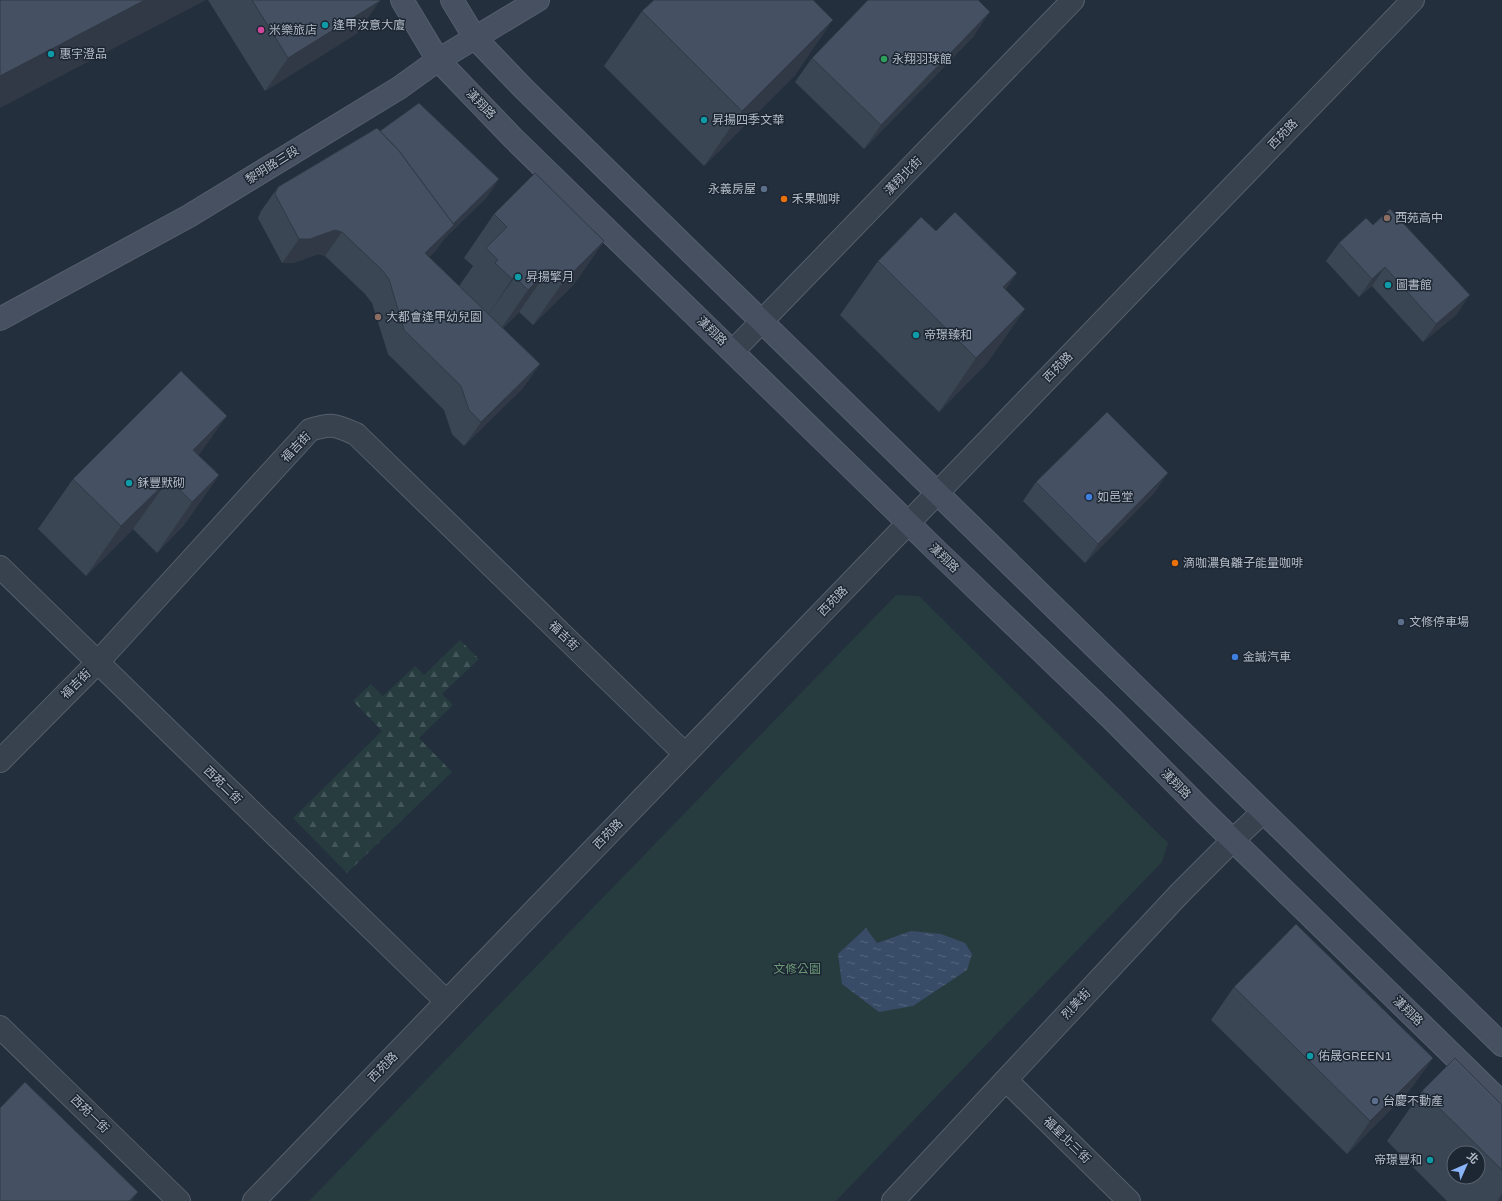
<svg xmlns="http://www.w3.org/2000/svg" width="1502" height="1201" font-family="'Varela Round','Noto Sans TC',sans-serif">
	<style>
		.green { fill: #263c3f }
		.forest { fill: url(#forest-firs) }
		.water { fill: url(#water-ripples) }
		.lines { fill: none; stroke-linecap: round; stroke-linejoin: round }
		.street-casing { stroke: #565f6c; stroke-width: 24 }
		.secondary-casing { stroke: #565f6c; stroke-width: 24 }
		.street { stroke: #38414e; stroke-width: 22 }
		.secondary { stroke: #465061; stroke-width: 22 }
		.wall { fill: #3b4654; fill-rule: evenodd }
		.shaded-wall { fill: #303945 }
		.building { fill: #455162; stroke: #303945 }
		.culture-dot { fill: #0f9aa8; stroke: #1d2633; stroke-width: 1.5 }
		.hotel-dot { fill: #d1479c; stroke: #1d2633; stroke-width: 1.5 }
		.leisure-dot { fill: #2e9e5b; stroke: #1d2633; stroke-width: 1.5 }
		.service-dot { fill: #5c6f8a; stroke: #1d2633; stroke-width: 1.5 }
		.food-dot { fill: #e8710a; stroke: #1d2633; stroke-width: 1.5 }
		.education-dot { fill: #8d6e63; stroke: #1d2633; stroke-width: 1.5 }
		.shop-dot { fill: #3f7fe0; stroke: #1d2633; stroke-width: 1.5 }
		.labels { text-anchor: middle; stroke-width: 3; stroke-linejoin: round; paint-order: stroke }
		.poi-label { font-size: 12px; fill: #b4bcc9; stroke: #1d2633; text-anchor: start }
		.street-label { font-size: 12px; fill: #b4bcc9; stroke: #1d2633 }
		.park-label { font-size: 12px; fill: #6b9a76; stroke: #1d2633 }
	</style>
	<defs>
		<pattern id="forest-firs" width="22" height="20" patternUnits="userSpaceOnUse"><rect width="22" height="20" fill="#263c3f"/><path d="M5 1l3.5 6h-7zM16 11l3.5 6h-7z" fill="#435659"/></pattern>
		<pattern id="water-ripples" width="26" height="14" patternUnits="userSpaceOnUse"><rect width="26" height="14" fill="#394c67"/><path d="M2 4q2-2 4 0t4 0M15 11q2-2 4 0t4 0" fill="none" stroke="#53647b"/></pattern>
	</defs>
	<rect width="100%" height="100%" fill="#242f3e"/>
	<path class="green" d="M896,595L919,596L1168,843L1162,862L836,1201H309Z"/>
	<path class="forest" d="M460,640L479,659L442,694L453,705L419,738L452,772L347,873L293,818L382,731L353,701L371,684L383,696L415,666L424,675Z"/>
	<path class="water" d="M866,928L877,943L911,931L941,934L965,943L972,954L967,970L913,1006L879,1012L842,984L838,954Z"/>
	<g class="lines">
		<defs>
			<g id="street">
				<path d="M733,351L1073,0"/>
				<path d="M0,567L446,1001"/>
				<path d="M0,761L97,663L310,430C332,423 335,425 356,434L685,754"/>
				<path d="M0,1027L179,1201"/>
				<path d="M1006,1080L1129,1201"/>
				<path d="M254,1201L1413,0"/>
				<path d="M893,1201L1180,893L1233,840L1263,812"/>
			</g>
			<g id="secondary">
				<path d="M402,0L438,60L513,138L941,555L1112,719L1205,813L1502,1103"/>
				<path d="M452,0L475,38L525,90L1502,1045"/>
				<path d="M0,319L189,216L399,88L438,60L538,0"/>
			</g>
		</defs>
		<use href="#street" class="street-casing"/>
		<use href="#secondary" class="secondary-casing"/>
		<use href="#street" class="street"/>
		<use href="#secondary" class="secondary"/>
	</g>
	<g class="wall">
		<path d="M208,0H380L356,34L265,91Z"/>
		<path d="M642,11L796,74L704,166L604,66Z"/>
		<path d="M974,36L864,149L795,82L812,58Z"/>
		<path d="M380,131L499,179L486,198L444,239L437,249L429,257L459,286L473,266L464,258L494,214L604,241L574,284L533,325L519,312L503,328L540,364L523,388L464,446L452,434L444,410L388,354L372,303L365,294L325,256L318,254L293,263H282L258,218L261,211L278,187Z"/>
		<path d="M1366,218L1457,314L1423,342L1372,286L1359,297L1326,261L1339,243Z"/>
		<path d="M936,231L1017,273L1005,290L1025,309L987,363L939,412L840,315L878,261Z"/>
		<path d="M199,456L219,475L184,525L157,553L133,529L86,576L38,529L73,479Z"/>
		<path d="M1036,482L1155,492L1085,563L1023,501Z"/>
		<path d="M1234,987L1433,1058L1409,1091L1347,1154L1211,1020Z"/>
		<path d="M1422,1091L1502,1105V1201H1447L1387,1141ZM1454,1153H1478V1177H1454Z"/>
	</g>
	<g class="shaded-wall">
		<path d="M145,0H206L0,108V76Z"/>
		<path d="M380,1L356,34L265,91L288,58Z"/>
		<path d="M990,12L974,36L864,149L881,125Z"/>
		<path d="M833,20L796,74L704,166L742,111Z"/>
		<path d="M499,179L486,198L444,239L437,249L409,277L425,253L451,226Z"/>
		<path d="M335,230L342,232L325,256L318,254L293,263H282L299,239Z"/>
		<path d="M604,241L574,284L533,325L563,282Z"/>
		<path d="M1385,267L1372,286L1359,297L1372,279Z"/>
		<path d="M549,269L519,312L498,333L528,290Z"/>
		<path d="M1017,273L979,328L1003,287Z"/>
		<path d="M515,277L484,320L482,323L512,279Z"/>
		<path d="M1470,295L1457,314L1423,342L1436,324Z"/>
		<path d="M1025,309L987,363L939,412L976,358Z"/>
		<path d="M540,364L523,388L464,446L481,422Z"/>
		<path d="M227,416L191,466L193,450Z"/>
		<path d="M1168,473L1155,492L1085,563L1098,544Z"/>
		<path d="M219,475L184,525L157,553L192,502Z"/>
		<path d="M169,479L133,529L86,576L121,526Z"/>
		<path d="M1433,1058L1409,1091L1347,1154L1370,1121Z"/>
		<path d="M138,1192L132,1201H129Z"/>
		<path d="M1502,1194V1201H1497Z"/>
	</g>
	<g class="building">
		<path d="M0,0H145L0,76Z"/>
		<path d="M252,0H380V1L288,58Z"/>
		<path d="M654,0H813L833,20L742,111L642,11Z"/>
		<path d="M868,0H978L990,12L881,125L812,58Z"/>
		<path d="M419,103L499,179L453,224L399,151L380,131Z"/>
		<path d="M377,128L399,151L454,225L425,253L540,364L481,422L469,410L461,386L404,330L389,279L382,270L342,232L335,230L310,239H299L275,194L278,187Z"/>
		<path d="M535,173L604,241L563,282L549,269L528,290L515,277L512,279L495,263L498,260L486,248L507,227L494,214Z"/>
		<path d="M1390,209L1470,295L1436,324L1385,267L1372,279L1339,243L1366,218L1373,225Z"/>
		<path d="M955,212L1017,273L1003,287L1025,309L976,358L878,261L921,217L936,231Z"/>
		<path d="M181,371L227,416L193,450L219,475L192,502L169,479L121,526L73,479Z"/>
		<path d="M1107,412L1168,473L1098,544L1036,482Z"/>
		<path d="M1296,924L1433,1058L1370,1121L1234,987Z"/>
		<path d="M1455,1058L1502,1105V1170L1422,1091Z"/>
		<path d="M25,1082L138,1192L129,1201H0V1108Z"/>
	</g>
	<g class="culture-dot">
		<circle cx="325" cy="25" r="4"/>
		<circle cx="51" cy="54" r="4"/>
		<circle cx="704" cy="120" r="4"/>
		<circle cx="518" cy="277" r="4"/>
		<circle cx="1388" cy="285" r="4"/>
		<circle cx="916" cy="335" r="4"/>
		<circle cx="129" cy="483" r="4"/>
		<circle cx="1310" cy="1056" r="4"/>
		<circle cx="1430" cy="1160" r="4"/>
	</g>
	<circle class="hotel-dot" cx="261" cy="30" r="4"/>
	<circle class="leisure-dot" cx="884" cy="59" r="4"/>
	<g class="service-dot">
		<circle cx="764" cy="189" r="4"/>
		<circle cx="1401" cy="622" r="4"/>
		<circle cx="1375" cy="1101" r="4"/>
	</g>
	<g class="food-dot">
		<circle cx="784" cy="199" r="4"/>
		<circle cx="1175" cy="563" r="4"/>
	</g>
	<g class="education-dot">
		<circle cx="1387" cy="218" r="4"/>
		<circle cx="378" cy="317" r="4"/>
	</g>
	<g class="shop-dot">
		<circle cx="1089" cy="497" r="4"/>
		<circle cx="1235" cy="657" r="4"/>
	</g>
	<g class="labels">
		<g class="poi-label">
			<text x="333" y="29">逢甲汝意大廈</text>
			<text x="269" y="34">米樂旅店</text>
			<text x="59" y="58">惠宇澄品</text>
			<text x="892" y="63">永翔羽球館</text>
			<text x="712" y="124">昇揚四季文華</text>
			<text x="756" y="193" text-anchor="end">永義房屋</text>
			<text x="792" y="203">禾果咖啡</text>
			<text x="1395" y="222">西苑高中</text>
			<text x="526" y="281">昇揚擎月</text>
			<text x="1396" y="289">圖書館</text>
			<text x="386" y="321">大都會逢甲幼兒園</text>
			<text x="924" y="339">帝璟臻和</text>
			<text x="137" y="487">鉌豐默砌</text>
			<text x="1097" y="501">如邑堂</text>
			<text x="1183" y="567">滴咖濃負離子能量咖啡</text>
			<text x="1409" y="626">文修停車場</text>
			<text x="1243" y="661">金誠汽車</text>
			<text x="1318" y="1060">佑晟GREEN1</text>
			<text x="1383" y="1105">台慶不動產</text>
			<text x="1422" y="1164" text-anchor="end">帝璟豐和</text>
		</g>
		<g class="street-label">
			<text transform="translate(481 104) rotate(46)" y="4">漢翔路</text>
			<text transform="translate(1283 134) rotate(-46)" y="4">西苑路</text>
			<text transform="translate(272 165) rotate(-32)" y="4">黎明路三段</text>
			<text transform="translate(903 176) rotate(-46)" y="4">漢翔北街</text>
			<text transform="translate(712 331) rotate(44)" y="4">漢翔路</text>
			<text transform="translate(1058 367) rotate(-46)" y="4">西苑路</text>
			<text transform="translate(296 447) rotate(-46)" y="4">福吉街</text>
			<text transform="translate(944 558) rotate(44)" y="4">漢翔路</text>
			<text transform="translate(833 601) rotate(-46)" y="4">西苑路</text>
			<text transform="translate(564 636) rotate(44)" y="4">福吉街</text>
			<text transform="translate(76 684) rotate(-45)" y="4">福吉街</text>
			<text transform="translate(1176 784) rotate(45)" y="4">漢翔路</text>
			<text transform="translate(223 785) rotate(44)" y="4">西苑二街</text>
			<text transform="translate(608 834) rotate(-46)" y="4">西苑路</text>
			<text transform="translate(1076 1004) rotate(-47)" y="4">烈美街</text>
			<text transform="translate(1408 1011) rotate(44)" y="4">漢翔路</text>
			<text transform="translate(383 1067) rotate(-46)" y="4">西苑路</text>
			<text transform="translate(90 1114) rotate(44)" y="4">西苑一街</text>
			<text transform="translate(1067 1140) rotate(44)" y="4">福星北三街</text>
		</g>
		<g class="park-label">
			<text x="797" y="973">文修公園</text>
		</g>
	</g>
	<g transform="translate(1466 1165) rotate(45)"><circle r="19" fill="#1d2633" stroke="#59626f"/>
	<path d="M0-3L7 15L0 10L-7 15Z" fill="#8ab4f8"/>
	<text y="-6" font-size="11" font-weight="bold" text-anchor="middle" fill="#b4bcc9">北</text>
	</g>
</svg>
